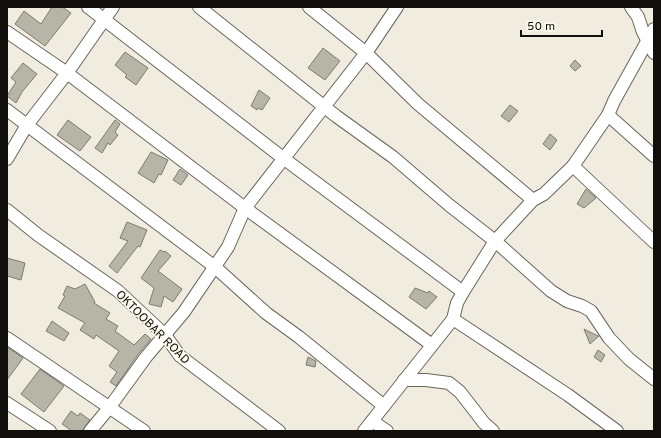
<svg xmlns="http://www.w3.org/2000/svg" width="661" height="438" font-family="Overpass,sans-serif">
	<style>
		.building { fill: #b7b4a8; stroke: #7f7b70 }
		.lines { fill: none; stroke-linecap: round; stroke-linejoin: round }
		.minor-casing { stroke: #6a665b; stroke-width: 14 }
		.minor { stroke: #fff; stroke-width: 12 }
		.labels { text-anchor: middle; stroke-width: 3; stroke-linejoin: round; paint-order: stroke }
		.street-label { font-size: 12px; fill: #100f0b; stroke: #fef9ed }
	</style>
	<rect width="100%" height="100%" fill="#f0ece0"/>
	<g class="building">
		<path d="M52,7H62L71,13L45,46L15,24L24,11L41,24Z"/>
		<path d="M323,48L340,61L325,80L308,68Z"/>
		<path d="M125,52L148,68L136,85L125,77L127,75L115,65Z"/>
		<path d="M575,60L581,66L575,71L570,66Z"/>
		<path d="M23,63L37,74L22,92L16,103L7,96L16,82L11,78Z"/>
		<path d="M259,90L270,98L262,110L258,108L257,110L251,106Z"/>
		<path d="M510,105L518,111L509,122L501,116Z"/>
		<path d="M68,120L91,137L80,151L57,135Z"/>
		<path d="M115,120L120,124L115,132L118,135L110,145L108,143L102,153L95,148Z"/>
		<path d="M550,134L557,140L550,150L543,144Z"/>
		<path d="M151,152L168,160L161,175L159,174L154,183L138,173Z"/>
		<path d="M180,169L188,175L181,185L173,180Z"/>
		<path d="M586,189L596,198L584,208L577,204Z"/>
		<path d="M127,222L147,230L140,247L138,246L117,273L109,266L128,241L120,238Z"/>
		<path d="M160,250L164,252L165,251L171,256L158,271L182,289L173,302L164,296L161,307L149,304L154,288L141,278Z"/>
		<path d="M7,258L25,263L21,280L7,276Z"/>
		<path d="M85,284L95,302L94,303L110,313L106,319L118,326L115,331L134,345L145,334L151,339L139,353L116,386L110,382L117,372L109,366L119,351L96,335L94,339L80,330L85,323L58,308L65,296L63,295L67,286L75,289Z"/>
		<path d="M415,288L428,293L429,291L437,297L426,309L409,297Z"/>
		<path d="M52,321L69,333L64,341L46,331Z"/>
		<path d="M584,329L598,336H599L590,344Z"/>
		<path d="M7,347L23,358L7,380Z"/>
		<path d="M598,350L605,355L601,362L594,357Z"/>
		<path d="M308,357L316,361L315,367L306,365Z"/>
		<path d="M40,369L64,386L44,412L21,394Z"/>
		<path d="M71,411L78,416L80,413L90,420L82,431H72L62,424Z"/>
	</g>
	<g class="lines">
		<defs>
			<g id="minor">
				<path d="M88,7L283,158L463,292"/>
				<path d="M199,7L336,116L393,157L449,205L495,241L551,291L567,301L582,306L591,311L609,338L629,359L654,379"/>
				<path d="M309,7L366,53L397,7"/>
				<path d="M631,7L638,17L643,32L654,53"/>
				<path d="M7,32L67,73L245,208L432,345"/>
				<path d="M7,110L215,267L266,313L299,337L384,406"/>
				<path d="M608,115L614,101L654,29"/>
				<path d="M7,159L27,125L67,73L113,7"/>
				<path d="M573,166L654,242"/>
				<path d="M7,210L38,235L118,291L165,335L180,356L279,431"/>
				<path d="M453,319L568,395L617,431"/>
				<path d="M7,338L144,431"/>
				<path d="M404,380H426L449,383L460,392L484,423L493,431"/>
				<path d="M7,403L50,431"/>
				<path d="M372,421L387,431"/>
				<path d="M90,431L109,408L146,357L184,312L228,247L245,208L366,53L418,104L533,200"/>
				<path d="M364,431L453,319L457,303L463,292L495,241L533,200L544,194L573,166L608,115L654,156"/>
			</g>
		</defs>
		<use href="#minor" class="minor-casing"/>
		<use href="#minor" class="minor"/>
	</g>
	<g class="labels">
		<g class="street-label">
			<text transform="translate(153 327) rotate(45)" y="4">OKTOOBAR ROAD</text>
		</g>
	</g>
	<rect width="661" height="438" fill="none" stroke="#100f0b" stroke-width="16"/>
	<path d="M521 30v6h81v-6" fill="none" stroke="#100f0b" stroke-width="2"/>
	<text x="527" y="30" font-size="12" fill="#100f0b" stroke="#fef9ed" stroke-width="3" paint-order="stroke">50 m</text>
</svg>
